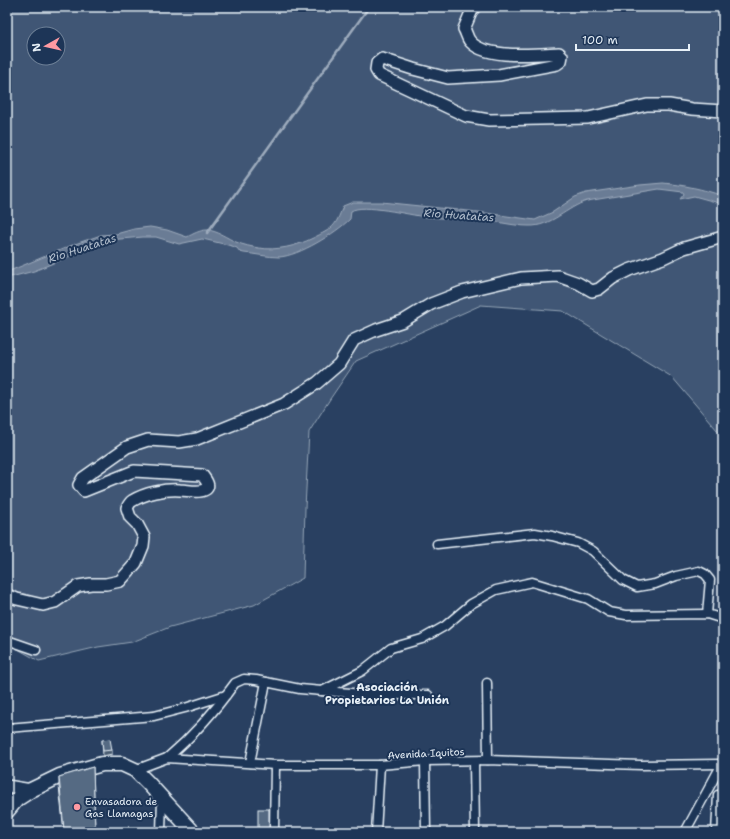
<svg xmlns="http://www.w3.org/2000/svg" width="730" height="839" font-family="'Shantell Sans',sans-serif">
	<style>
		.green { fill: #415774; stroke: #94a4b6; fill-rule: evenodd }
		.water { fill: #6b7c95; stroke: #9dabbd }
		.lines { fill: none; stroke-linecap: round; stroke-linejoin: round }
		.stream { stroke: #9dabbd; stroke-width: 2.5 }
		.street-casing { stroke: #e8f1f8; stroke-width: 11 }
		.secondary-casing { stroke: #e8f1f8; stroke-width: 14 }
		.highway-casing { stroke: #e8f1f8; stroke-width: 17 }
		.street { stroke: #1d3557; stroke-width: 8 }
		.secondary { stroke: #1d3557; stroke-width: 11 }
		.highway { stroke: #1d3557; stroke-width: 14 }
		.wall { fill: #495b71; stroke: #e8f1f8 }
		.building { fill: #556a83; stroke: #e8f1f8 }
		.poi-dot { fill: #ff9aa2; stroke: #1d3557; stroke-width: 1.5 }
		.labels { text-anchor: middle; stroke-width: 4; stroke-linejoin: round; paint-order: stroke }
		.street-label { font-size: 10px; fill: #e8f1f8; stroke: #1d3557 }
		.poi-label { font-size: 10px; fill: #e8f1f8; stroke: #1d3557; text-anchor: start }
		.water-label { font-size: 11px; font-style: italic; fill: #b6c2d0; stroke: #1d3557 }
		.neighbourhood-label { font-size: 11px; font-weight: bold; fill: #e8f1f8; stroke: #1d3557 }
	</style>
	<rect width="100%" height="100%" fill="#294061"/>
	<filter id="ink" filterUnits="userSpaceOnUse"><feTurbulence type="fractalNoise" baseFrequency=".025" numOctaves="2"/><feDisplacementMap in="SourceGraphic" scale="8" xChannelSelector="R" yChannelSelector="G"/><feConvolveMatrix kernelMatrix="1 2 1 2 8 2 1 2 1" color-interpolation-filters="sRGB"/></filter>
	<g filter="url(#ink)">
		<path class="green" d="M7,7H723V437L672,377L563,311L481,305L356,361L330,399L309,432L305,508L303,578L254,605L170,627L132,642L98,647L39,661L7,643ZM34,34H58V58H34Z"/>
		<path class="water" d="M663,183C684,185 703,189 723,196V204L694,196L680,199L684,194L683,192L659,189L587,201C567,207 551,227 529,226C513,226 497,221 481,220C462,218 444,219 426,217C409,215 363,203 351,211L350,219C336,233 299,256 279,257C268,257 255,254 244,253L240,252L237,248L232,246L207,240L202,239L179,244L156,237H143L109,240L34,271L7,278V272L75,244L101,235L116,234L134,229L150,227L167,230L187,237C193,234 200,230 207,230C218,231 227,238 236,242C243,245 252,247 259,248C277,251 297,246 313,238C333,228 335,228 343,206L353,202H381L478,212L535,220L553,212L575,197L586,193L640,185Z"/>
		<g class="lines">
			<path class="stream" d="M207,233L369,7"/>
			<defs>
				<g id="street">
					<path d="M437,544L535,533L552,536L578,543L593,551L623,580L637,587L655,584L676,576L699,571L705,574L710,580L707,614"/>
					<path d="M7,640L36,650"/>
					<path d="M487,683L488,760"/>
					<path d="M322,691L381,695H428"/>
					<path d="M7,728L154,716L185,708L226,695"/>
					<path d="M167,758C193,736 215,711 235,683L244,679L256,680L300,689L322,691L362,671L391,648L422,639L445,626L471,604L496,590L532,582L588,599L609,612L626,615L707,614L723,619"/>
					<path d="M425,761L426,832"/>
					<path d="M474,761L475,832"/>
					<path d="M250,763L266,682"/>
					<path d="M135,770L167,758L275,765H380L425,761L488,760L641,765L721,764"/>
					<path d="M161,832L162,799"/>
					<path d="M274,832L275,765"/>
					<path d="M376,832L380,765"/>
					<path d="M685,832L723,762"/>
					<path d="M716,832L718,795"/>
				</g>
				<g id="secondary">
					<path d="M475,7L472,10L464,29C466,32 467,37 469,40C483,60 537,54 559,53L562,56L561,61L557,64L499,75L448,78L413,69L382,59L377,63L376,70L379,75L466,116L489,120L588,118L647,105H669L692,109L723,111"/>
					<path d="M7,595L17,599L43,605L55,602L78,586L91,584H106L120,581L136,563L143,546L144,537L137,524L130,517L127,508C128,506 130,502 132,501C145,493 165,489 180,490C187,490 198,493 204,490C212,487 205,479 202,475L134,471L84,491L79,485L83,478L127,447L148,440L179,442L197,439L284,404L317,383L339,364L354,340L376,330L403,321L431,304L462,292L521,278L558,276L578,283L592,291L599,289L613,278L629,270L663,258L684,248L723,237"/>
					<path d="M7,786L31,790"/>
				</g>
				<path id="highway" d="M7,811L17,799L31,790L60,776L102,764H122L135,770L148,783L193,832"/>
			</defs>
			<use href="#street" class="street-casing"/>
			<use href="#secondary" class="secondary-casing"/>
			<use href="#highway" class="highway-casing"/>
			<use href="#street" class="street"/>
			<use href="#secondary" class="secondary"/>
			<use href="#highway" class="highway"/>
		</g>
		<g class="wall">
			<path d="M102,740L112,750V754L103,756Z"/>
			<path d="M93,767L95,832H64L59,786V777Z"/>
		</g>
		<g class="building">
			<path d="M110,739L112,750L103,751L102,740Z"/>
			<path d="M93,767L95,830H64L59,777Z"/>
			<rect x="258" y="809" width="11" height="23"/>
		</g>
	</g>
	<circle class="poi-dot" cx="77" cy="807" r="4"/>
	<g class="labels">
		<g class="street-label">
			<text transform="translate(426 753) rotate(-3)" y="4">Avenida Iquitos</text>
		</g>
		<g class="poi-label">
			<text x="85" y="805">Envasadora de<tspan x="85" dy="12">Gas Llamagas</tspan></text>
		</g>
		<g class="water-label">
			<text transform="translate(459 215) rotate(4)" y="4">Rio Huatatas</text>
			<text transform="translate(82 248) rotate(-18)" y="4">Rio Huatatas</text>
		</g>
		<g class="neighbourhood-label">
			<text x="387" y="691">Asociación<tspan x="387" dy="13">Propietarios La Unión</tspan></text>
		</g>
	</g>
	<rect width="730" height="839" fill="none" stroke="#1d3557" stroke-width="24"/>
	<rect x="12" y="12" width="706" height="815" fill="none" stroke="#e8f1f8" stroke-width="1.5" filter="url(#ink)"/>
	<g transform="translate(46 46) rotate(262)"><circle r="19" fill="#1d3557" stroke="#6e8097"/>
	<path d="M0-3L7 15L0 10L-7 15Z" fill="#ff9aa2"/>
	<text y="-6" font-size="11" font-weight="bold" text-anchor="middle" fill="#e8f1f8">N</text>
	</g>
	<path d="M576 44v6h113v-6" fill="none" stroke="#e8f1f8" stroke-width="2"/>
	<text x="582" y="44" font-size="12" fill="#e8f1f8" stroke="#1d3557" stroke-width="3" paint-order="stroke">100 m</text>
</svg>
